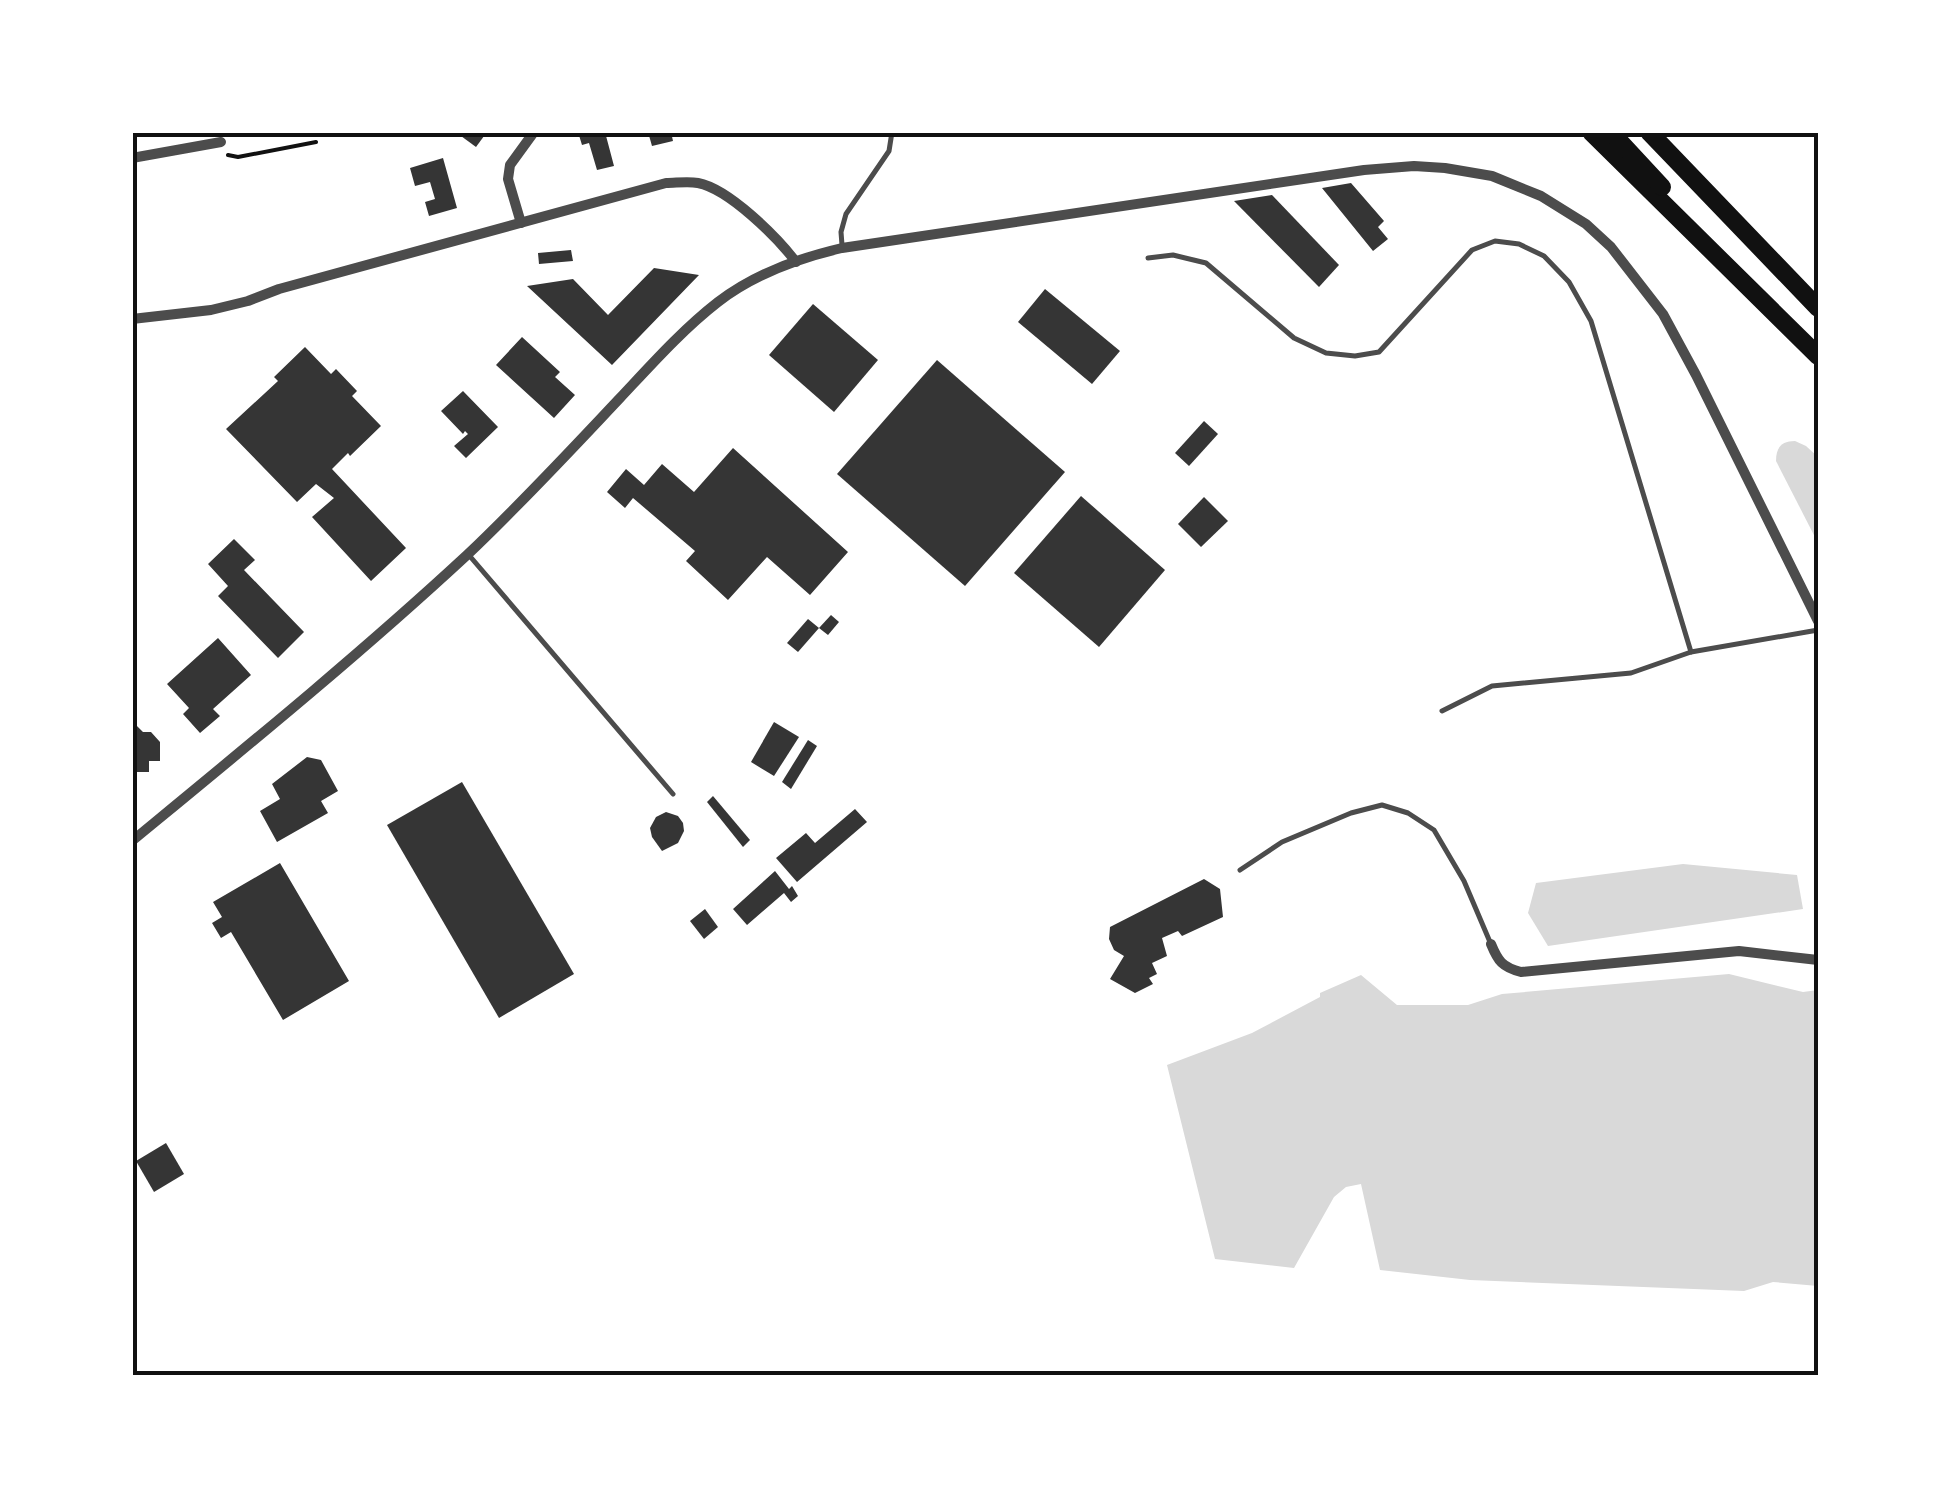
<svg xmlns="http://www.w3.org/2000/svg" width="1951" height="1508" font-family="Manrope,sans-serif">
	<style>
		.water { fill: #d9d9d9 }
		.building { fill: #353535 }
		.lines { fill: none; stroke-linecap: round; stroke-linejoin: round }
		.path { stroke: #111; stroke-width: 4 }
		.service { stroke: #4c4c4c; stroke-width: 5 }
		.minor { stroke: #4c4c4c; stroke-width: 10 }
		.trunk { stroke: #111; stroke-width: 18 }
		.neatline { fill: none; stroke: #111; stroke-width: 4 }
	</style>
	<rect width="100%" height="100%" fill="#fff"/>
	<g class="water">
		<path d="M1795,441L1806,446L1818,457V543L1776,461C1776,447 1782,441 1795,441Z"/>
		<path d="M1683,864L1797,875L1803,909L1548,946L1528,913L1536,883Z"/>
		<path d="M1729,974L1803,992L1818,990V1286L1773,1282L1744,1291L1470,1280L1380,1270L1361,1184L1346,1187L1334,1197L1294,1268L1215,1259L1167,1065L1252,1033L1320,997V993L1361,975L1397,1005H1468L1502,994Z"/>
	</g>
	<g class="building">
		<path d="M464,132H487L476,147L461,136Z"/>
		<path d="M578,132H605L614,166L597,170L589,143L582,145Z"/>
		<path d="M648,132H671L673,141L652,146Z"/>
		<path d="M443,158L457,208L429,216L425,202L435,199L430,182L415,186L410,168Z"/>
		<path d="M1351,183L1384,221L1378,227L1388,239L1373,251L1322,188Z"/>
		<path d="M1272,195L1339,265L1319,287L1234,201Z"/>
		<path d="M571,250L573,261L539,264L538,253Z"/>
		<path d="M654,268L699,275L612,365L527,286L573,279L608,315Z"/>
		<path d="M1045,289L1120,351L1092,384L1018,322Z"/>
		<path d="M813,304L878,360L834,412L769,355Z"/>
		<path d="M522,337L560,372L555,377L575,395L554,418L496,365Z"/>
		<path d="M305,347L331,374L336,369L357,391L352,396L381,426L350,456L348,453L332,469L406,548L371,581L312,517L334,498L316,484L297,502L226,429L278,381L274,377Z"/>
		<path d="M937,360L1065,472L965,586L837,474Z"/>
		<path d="M463,391L498,427L466,458L454,446L468,434L465,431L463,434L441,411Z"/>
		<path d="M1204,421L1218,434L1189,466L1175,453Z"/>
		<path d="M733,448L848,552L810,595L767,557L728,600L686,561L695,551L633,498L625,508L607,492L626,469L644,485L662,464L694,492Z"/>
		<path d="M1081,496L1165,570L1099,647L1014,573Z"/>
		<path d="M1204,497L1228,521L1201,547L1178,524Z"/>
		<path d="M234,539L255,560L244,570L304,632L278,658L218,596L228,586L208,564Z"/>
		<path d="M831,615L839,622L828,635L819,628Z"/>
		<path d="M808,619L819,628L798,652L787,643Z"/>
		<path d="M218,638L251,675L213,709L220,716L200,733L183,714L189,708L167,684Z"/>
		<path d="M132,721L143,732H151L160,742V761H149V772H132Z"/>
		<path d="M774,722L799,737L774,776L751,762Z"/>
		<path d="M808,740L817,746L791,789L782,782Z"/>
		<path d="M307,757L321,760L338,791L321,801L328,813L277,842L260,811L280,799L272,784Z"/>
		<path d="M462,782L574,974L499,1018L387,825Z"/>
		<path d="M713,796L750,840L743,847L707,802Z"/>
		<path d="M855,809L867,822L797,882L776,858L806,833L815,843Z"/>
		<path d="M666,812L678,816L683,823L684,831L678,843L662,851L652,837L650,828L656,817Z"/>
		<path d="M280,863L349,981L283,1020L231,932L221,938L212,923L222,917L213,902Z"/>
		<path d="M775,871L789,889L792,886L798,896L791,902L784,893L747,925L733,909Z"/>
		<path d="M1204,879L1220,889L1223,917L1182,936L1178,931L1162,938L1167,956L1152,963L1157,974L1149,978L1153,984L1135,993L1110,979L1124,956L1114,950L1109,939L1110,927Z"/>
		<path d="M705,909L718,927L704,939L690,921Z"/>
		<path d="M166,1143L184,1174L154,1192L136,1161Z"/>
	</g>
	<g class="lines">
		<path class="path" d="M228,155L238,157L316,142"/>
		<g class="service">
			<path d="M842,245L841,232L846,214L889,151L892,132"/>
			<path d="M1148,258L1173,255L1206,263L1294,338L1326,353L1355,356L1379,352L1472,250L1495,241L1519,244L1544,256L1569,282L1591,321L1691,652"/>
			<path d="M468,554L673,794"/>
			<path d="M1442,711L1492,686L1631,673L1691,652L1818,630"/>
			<path d="M1240,870L1282,842L1351,813L1382,805L1408,813L1434,830L1464,881L1490,942"/>
		</g>
		<g class="minor">
			<path d="M132,158L221,142"/>
			<path d="M521,223L508,179L510,165L534,132"/>
			<path d="M132,319L211,310L248,301L279,289L666,183C676,183 688,181 698,183C729,189 777,237 796,262"/>
			<path d="M132,841C245,748 359,655 467,555C520,505 570,451 620,398C651,365 682,330 718,302C753,275 799,258 842,248L1364,170L1414,166L1445,168L1492,176L1541,196L1586,224L1611,247L1663,314L1696,375L1818,621"/>
			<path d="M1491,944C1498,961 1502,967 1521,972L1739,951L1818,960"/>
		</g>
		<g class="trunk">
			<path d="M1591,132L1818,356"/>
			<path d="M1611,132L1662,187"/>
			<path d="M1649,132L1818,308"/>
		</g>
	</g>
	<rect width="1951" height="1508" fill="none" stroke="#ffffff" stroke-width="270"/>
	<rect x="135" y="135" width="1681" height="1238" class="neatline"/>
</svg>
